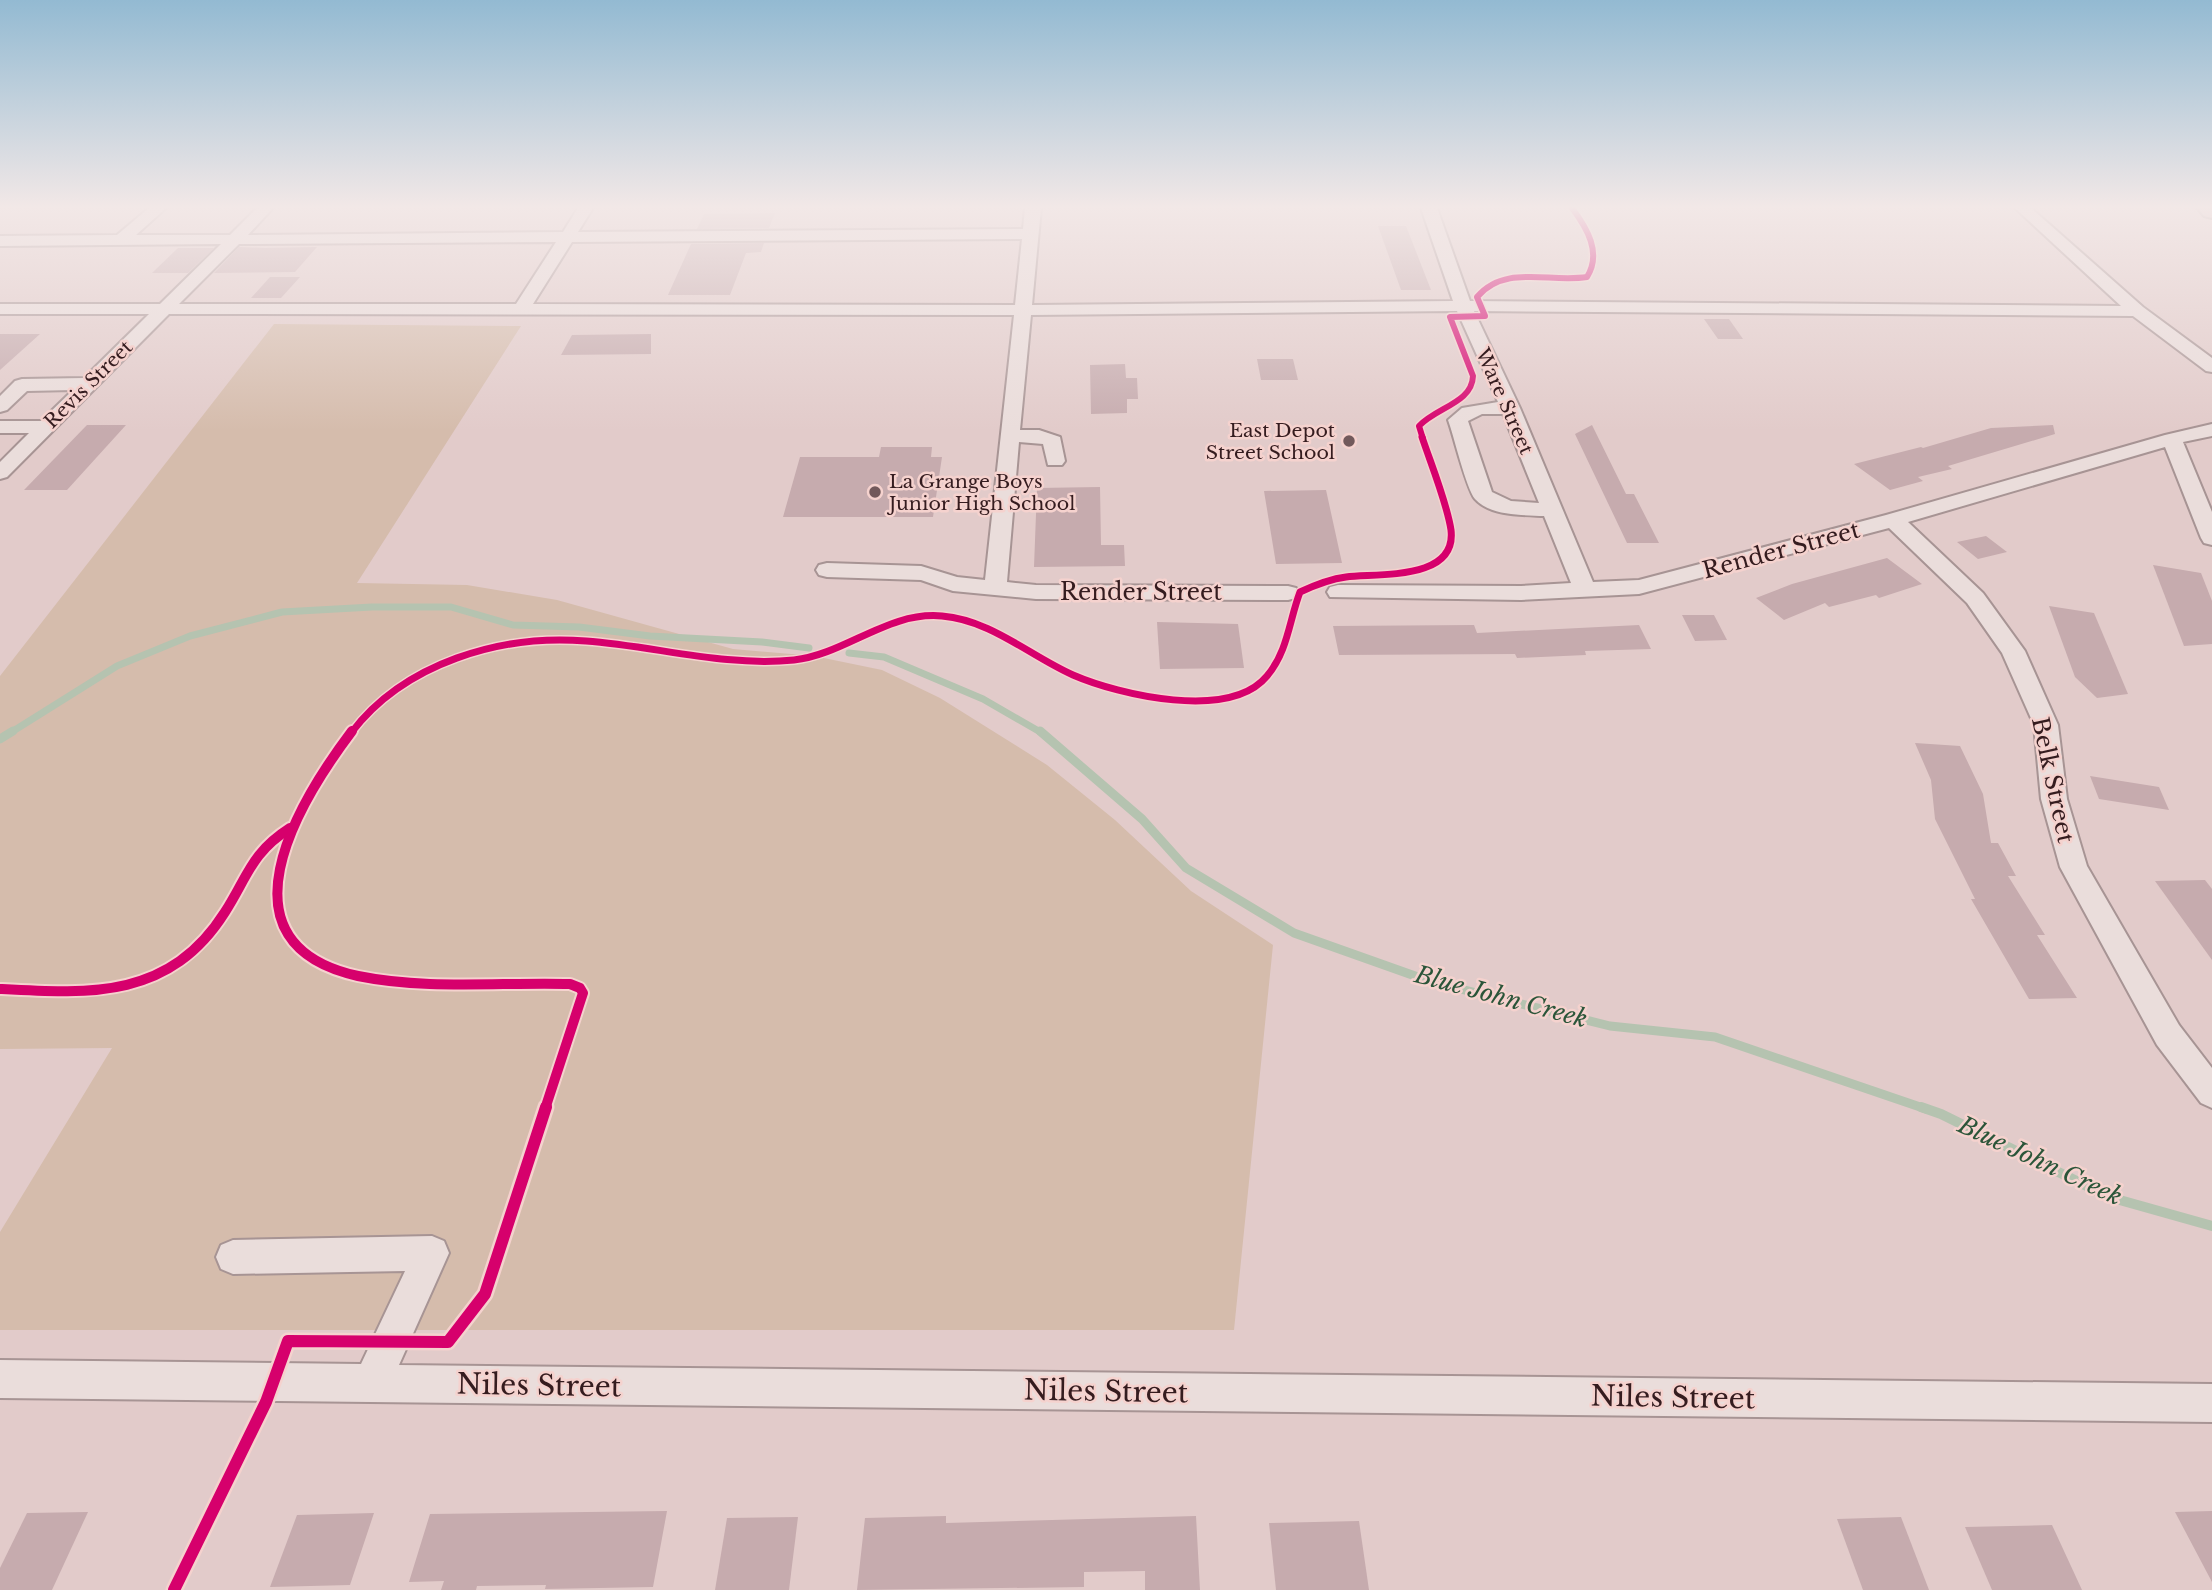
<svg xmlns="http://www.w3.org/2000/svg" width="2212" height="1590" font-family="'Libre Baskerville',serif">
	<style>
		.green { fill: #d5bcac }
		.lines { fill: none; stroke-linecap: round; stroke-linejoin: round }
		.stream-far2 { stroke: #b5c3b0; stroke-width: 7 }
		.stream-far1 { stroke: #b5c3b0; stroke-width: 9 }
		.stream { stroke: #b5c3b0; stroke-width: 10 }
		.building { fill: #c6abae }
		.minor-casing { stroke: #a79494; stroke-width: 4 }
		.highway-casing { stroke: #8c7b7b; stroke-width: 4 }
		.minor { fill: #eadddb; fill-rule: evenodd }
		.highway { fill: #d7bcbc; fill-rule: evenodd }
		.cycleway-far3-casing { stroke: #f5d2ce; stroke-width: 9 }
		.cycleway-far2-casing { stroke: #f5d2ce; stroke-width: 10 }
		.cycleway-far1-casing { stroke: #f5d2ce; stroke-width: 14 }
		.cycleway-casing { stroke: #f5d2ce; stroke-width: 17 }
		.cycleway-far3 { stroke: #d6006c; stroke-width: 6 }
		.cycleway-far2 { stroke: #d6006c; stroke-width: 7 }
		.cycleway-far1 { stroke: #d6006c; stroke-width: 10 }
		.cycleway { stroke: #d6006c; stroke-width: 12 }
		.poi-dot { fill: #72595b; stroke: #f5d2ce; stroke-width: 2.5 }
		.labels { text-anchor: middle; stroke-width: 5; stroke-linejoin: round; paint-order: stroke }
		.far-street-label { font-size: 19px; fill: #351c1f; stroke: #f5d2ce }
		.far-poi-label { font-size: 19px; fill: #351c1f; stroke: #f5d2ce; text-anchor: end }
		.street-label { font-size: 23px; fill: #351c1f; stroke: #f5d2ce }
		.water-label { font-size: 24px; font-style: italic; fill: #2b5539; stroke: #f5d2ce }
		.near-street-label { font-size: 28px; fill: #351c1f; stroke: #f5d2ce }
	</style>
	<rect width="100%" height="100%" fill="#e2cbca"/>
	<path class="green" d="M274,324L521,326L357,583L467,585L557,600L733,649L814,656L882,670L940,698L1047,765L1115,820L1191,891L1273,945L1234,1330H0V1232L112,1048L0,1049V676Z"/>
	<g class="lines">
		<g class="stream-far2">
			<path d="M849,653L884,657L983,699L1042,733"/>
			<path d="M10,733L117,666L190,636L282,612L372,607H451L513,625L579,627L650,636L762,642L809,648"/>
		</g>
		<g class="stream-far1">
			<path d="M1040,731L1142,819L1186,868L1294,933L1432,982L1610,1026L1715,1037L1926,1109"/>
			<path d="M0,739L13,731"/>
		</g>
		<path class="stream" d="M1921,1107L1941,1114L2109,1197L2212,1226"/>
	</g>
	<g class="building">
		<path d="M775,213L769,228L697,229L704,214Z"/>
		<path d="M1378,226H1406L1431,290H1401Z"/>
		<path d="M764,243L761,252L746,253L730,295H668L691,244Z"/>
		<path d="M239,247L265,248L317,247L295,272L214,273Z"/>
		<path d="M178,248H214L188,273H152Z"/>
		<path d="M270,277H300L281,298H251Z"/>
		<path d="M1704,319H1729L1743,339H1718Z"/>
		<path d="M0,334H40L0,370Z"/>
		<path d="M651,334V354L561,355L572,335Z"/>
		<path d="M1257,359H1293L1298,380H1261Z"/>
		<path d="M1125,364L1126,378H1137L1138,399H1127V413L1091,414L1090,365Z"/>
		<path d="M87,425H126L67,490H24Z"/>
		<path d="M1592,425L1626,494H1634L1659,543H1627L1575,434Z"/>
		<path d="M2053,425L2055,434L1948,466L1952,469L1918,477L1923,481L1890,490L1854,464L1921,447L1923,448L1991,428Z"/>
		<path d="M881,447H932L931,457H942L933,517H783L800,457H879Z"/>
		<path d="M1100,487L1101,545H1124L1125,566L1034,567L1037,488Z"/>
		<path d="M1326,490L1342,563L1276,564L1264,491Z"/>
		<path d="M1986,536L2007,552L1978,559L1957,542Z"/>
		<path d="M1887,558L1922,584L1879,598L1876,595L1829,607L1825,603L1784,620L1756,598L1792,584Z"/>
		<path d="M2153,565L2201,573L2212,601V644L2184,646Z"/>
		<path d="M2049,606L2094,613L2128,694L2097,698L2075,677Z"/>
		<path d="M1682,615H1714L1727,640L1695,641Z"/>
		<path d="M1157,622L1238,624L1244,668L1160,669Z"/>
		<path d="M1474,625L1477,633L1639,625L1651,649L1585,651L1586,655L1517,658L1515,654L1339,655L1333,626Z"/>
		<path d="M1915,743L1960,746L1983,794L1991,843H1998L2016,876H2008L2045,935H2037L2077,998L2029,999L1971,899H1975L1935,819L1931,780Z"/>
		<path d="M2090,776L2159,787L2169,810L2099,799Z"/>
		<path d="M2205,880L2212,889V960L2155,881Z"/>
		<path d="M667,1511L653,1587L545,1589L546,1585L477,1586L476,1590H441L444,1581L409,1582L430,1514Z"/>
		<path d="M2212,1511V1582L2175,1512Z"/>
		<path d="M88,1512L52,1590H0V1568L27,1513Z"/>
		<path d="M374,1513L350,1585L270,1587L297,1515Z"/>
		<path d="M946,1516V1523L1196,1516L1200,1590H1145V1571L1084,1572V1587L857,1590L865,1518Z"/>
		<path d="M798,1517L789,1590H715L727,1518Z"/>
		<path d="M1901,1517L1929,1590H1863L1837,1519Z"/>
		<path d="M1359,1521L1369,1590H1276L1269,1523Z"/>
		<path d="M2052,1525L2082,1590H1992L1965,1527Z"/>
	</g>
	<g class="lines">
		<defs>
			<g id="minor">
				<path d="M149,208H166L136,235H230L257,208H273L248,235L563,232L578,208H593L578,232L1023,229L1025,208H1041L1032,305L1453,301L1421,208H1437L1470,301L2121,306L2015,208H2031L2143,307L2212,358V372L2206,371L2133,316L1474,311L1520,408L1593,582L1639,580L1886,515L2165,435L2212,424V436L2183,442L2212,512V545L2204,543L2201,538L2165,447L1908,522L1983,593L2025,651L2058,725L2067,799L2087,866L2179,1025L2212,1068V1108L2201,1103L2157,1045L2060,867L2041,799L2034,725L2002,653L1967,603L1889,528L1639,594L1521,600L1330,597L1327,592L1330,587L1338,585L1521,586L1571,583L1544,516C1523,515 1490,516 1475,499C1466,488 1454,436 1448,420L1462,408L1498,402L1457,311L1031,315L1020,430H1039L1060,437L1065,461L1062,465H1048L1043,444L1019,442L1007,582L1036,585L1288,586L1296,588L1299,593L1296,598L1288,600L1036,599L953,591L921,580L827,577L819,575L816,570L819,565L827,563L921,566L957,577L985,580L1014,315L169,314L7,477L0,479V462L29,433H0V421H41L73,390L27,391L7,410L0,412V396L15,381L22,379L84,378L149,314H0V304H160L221,244L0,246V236L117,235ZM1022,239L1015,305L533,304L572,242ZM556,242L516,304H179L239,244ZM1482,414H1503L1539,503L1511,501L1492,492L1468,421Z"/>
				<path d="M432,1236L444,1241L449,1253L399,1365L2212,1384V1422L0,1398V1360L361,1364L405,1271L233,1274L221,1269L216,1257L221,1245L233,1240Z"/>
			</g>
			<path id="highway" d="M2197,208H2212V218L2204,216Z"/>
		</defs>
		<use href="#minor" class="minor-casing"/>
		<use href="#highway" class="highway-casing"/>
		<use href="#minor" class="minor"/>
		<use href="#highway" class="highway"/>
		<defs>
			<path id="cycleway-far3" d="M1423,439L1419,426C1437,407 1472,403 1473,376L1450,317L1485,316L1477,297C1505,264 1549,283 1587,277C1602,253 1587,228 1572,208"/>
			<path id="cycleway-far2" d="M351,733C404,663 501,634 586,641C655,646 724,667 794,660C846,654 888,611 942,616C991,620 1030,656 1073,675C1119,695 1230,721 1267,676C1288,651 1289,621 1300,592C1315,585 1330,579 1346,577C1378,573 1457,581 1451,530C1447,503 1431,464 1422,437"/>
			<g id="cycleway-far1">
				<path d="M352,731C297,804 213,944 358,976C426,990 500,982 570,984L580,988L583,993L545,1109"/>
				<path d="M0,989C91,994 170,999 225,912C248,876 251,853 290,828"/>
			</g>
			<path id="cycleway" d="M174,1590L266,1402L288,1341L448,1342L485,1294L546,1107"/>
		</defs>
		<use href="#cycleway-far3" class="cycleway-far3-casing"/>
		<use href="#cycleway-far2" class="cycleway-far2-casing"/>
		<use href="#cycleway-far1" class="cycleway-far1-casing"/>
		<use href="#cycleway" class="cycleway-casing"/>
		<use href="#cycleway-far3" class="cycleway-far3"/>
		<use href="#cycleway-far2" class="cycleway-far2"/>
		<use href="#cycleway-far1" class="cycleway-far1"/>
		<use href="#cycleway" class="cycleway"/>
	</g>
	<linearGradient id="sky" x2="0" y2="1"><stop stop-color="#93bad2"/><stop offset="0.48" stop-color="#f2e8e7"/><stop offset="1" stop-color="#f2e8e7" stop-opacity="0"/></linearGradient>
	<rect width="2212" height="431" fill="url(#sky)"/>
	<g class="poi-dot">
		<circle cx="1349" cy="441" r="7"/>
		<circle cx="875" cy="492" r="7"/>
	</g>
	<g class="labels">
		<g class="far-street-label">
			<text transform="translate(88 384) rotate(-45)" y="7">Revis Street</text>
			<text transform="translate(1505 401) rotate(66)" y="7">Ware Street</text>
		</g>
		<g class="far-poi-label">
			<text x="1335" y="437">East Depot<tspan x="1335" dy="22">Street School</tspan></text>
			<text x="889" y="488" text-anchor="start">La Grange Boys<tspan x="889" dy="22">Junior High School</tspan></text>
		</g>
		<g class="street-label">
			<text transform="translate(1781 550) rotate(-15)" y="8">Render Street</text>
			<text x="1141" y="600">Render Street</text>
			<text transform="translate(2053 780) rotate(78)" y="8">Belk Street</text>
		</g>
		<g class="water-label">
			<text transform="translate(1501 997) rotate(15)" y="8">Blue John Creek</text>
			<text transform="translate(2040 1161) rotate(25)" y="8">Blue John Creek</text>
		</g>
		<g class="near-street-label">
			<text transform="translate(539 1385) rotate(1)" y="10">Niles Street</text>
			<text transform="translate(1106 1391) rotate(1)" y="10">Niles Street</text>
			<text transform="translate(1673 1397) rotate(1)" y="10">Niles Street</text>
		</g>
	</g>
</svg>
